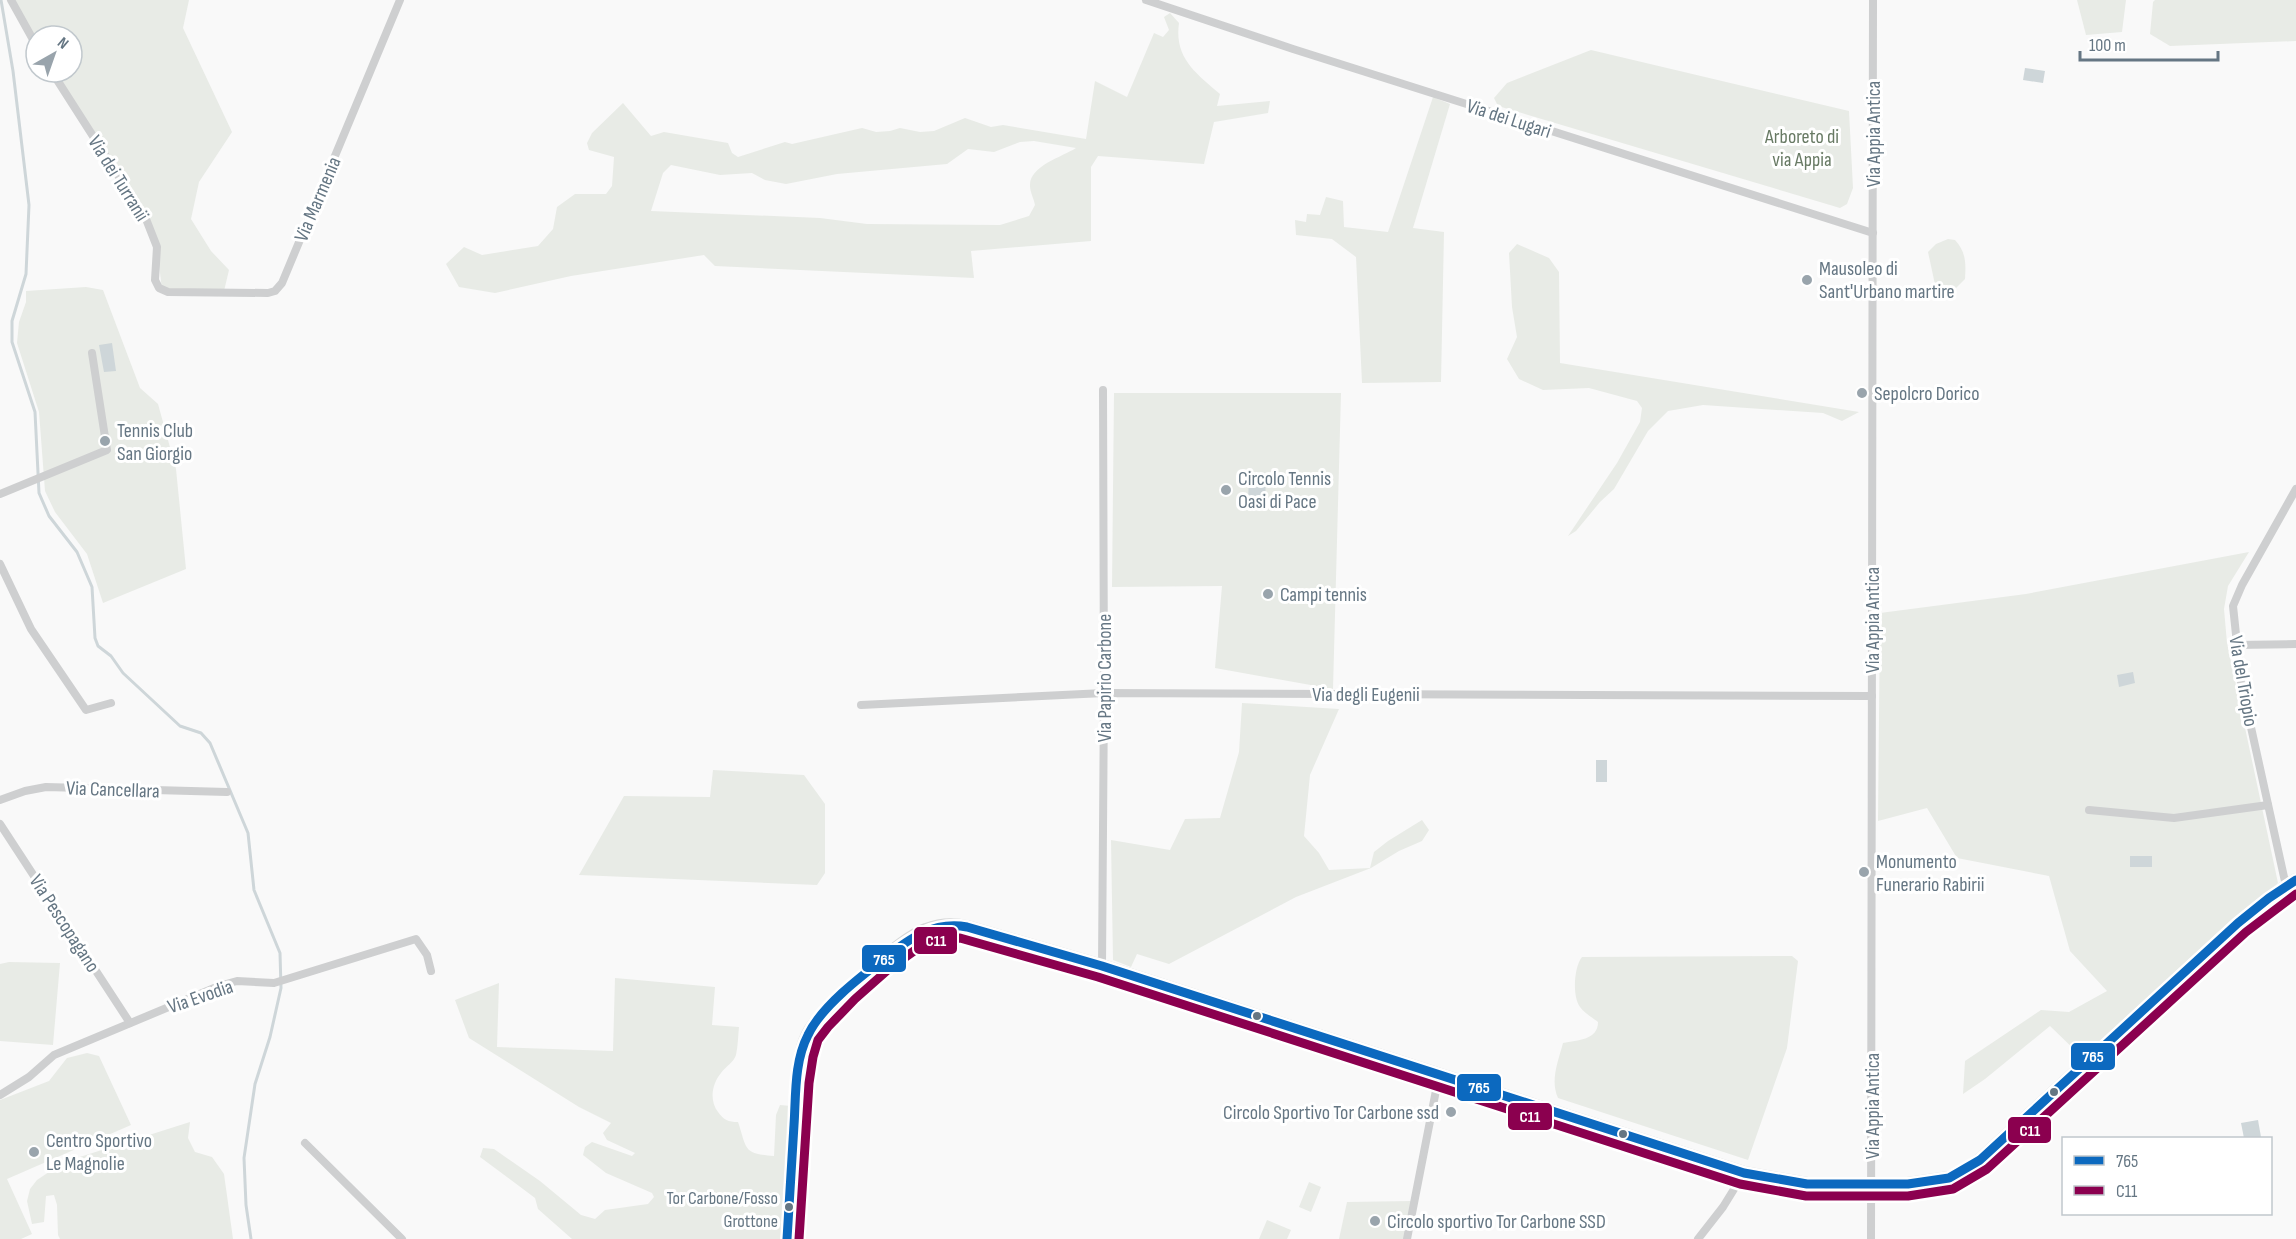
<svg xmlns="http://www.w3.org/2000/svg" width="2296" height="1239" font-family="'Sofia Sans Condensed',sans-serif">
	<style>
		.green { fill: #e8ebe6; fill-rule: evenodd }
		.water { fill: #ced6d9 }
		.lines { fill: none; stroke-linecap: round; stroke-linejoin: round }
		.stream { stroke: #ced6d9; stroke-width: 3 }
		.secondary-casing { stroke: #d5d6d7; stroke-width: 14 }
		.street { stroke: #cecfd0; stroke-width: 8 }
		.secondary { stroke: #e1e2e2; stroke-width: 10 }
		.bus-1-casing { stroke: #fff; stroke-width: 14 }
		.bus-2-casing { stroke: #fff; stroke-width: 14 }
		.bus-1 { stroke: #0c69bf; stroke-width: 9 }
		.bus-2 { stroke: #8b004f; stroke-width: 9 }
		.poi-dot { fill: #99a4ac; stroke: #fff; stroke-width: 2 }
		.bus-dot { fill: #657683; stroke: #fff; stroke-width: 2 }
		.labels { text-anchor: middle; stroke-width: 6; stroke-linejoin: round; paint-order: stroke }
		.bus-label { font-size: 18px; fill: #657683; stroke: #fff; text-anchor: end }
		.street-label { font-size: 20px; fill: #657683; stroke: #fff }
		.park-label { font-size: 20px; fill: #687a64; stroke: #fff }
		.poi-label { font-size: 20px; fill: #657683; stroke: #fff; text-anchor: start }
		.line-badge { stroke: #fff; stroke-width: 2 }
		.badge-label { font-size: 16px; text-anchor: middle; font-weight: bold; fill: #fff }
	</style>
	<rect width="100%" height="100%" fill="#f9f9f9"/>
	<g class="green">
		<path d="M11,0H189L183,28L232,132L199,182L191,219L211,251L229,270L224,291L162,290L157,247L128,189L55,72H72V36H36V41Z"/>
		<path d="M2077,0H2126L2122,32L2086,35Z"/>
		<path d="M2155,0H2296V41L2170,46L2150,34L2153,2Z"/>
		<path d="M1170,13L1179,23C1174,58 1196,73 1220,94L1217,106L1270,101L1268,113L1214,122L1204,164L1098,156L1091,167V241L971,251L974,278L715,266L704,255L571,276L495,293L459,287L446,264L464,247L482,255L538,246L553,229L557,207L575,194H606L612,186L614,157L589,150L587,143L592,133L623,103L651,136L664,132L728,143L732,153L738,157L785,142L792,144L862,128L876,132L890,131L900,128L920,132L934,131L965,118L991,127L1003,125L1086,139L1095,81L1127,97L1154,33L1163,37L1169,30L1164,17ZM1034,141L1076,148C1062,157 1029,166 1030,186C1030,192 1034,199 1035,205L1029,216L1000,225L867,224L820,218L651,211L663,173L671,165L720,175L752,173L765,180L786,184L837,174L947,164L968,149L994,152L1020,142Z"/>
		<path d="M1591,50L1849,111L1853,188L1847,204L1840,208L1498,106L1494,98L1507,83Z"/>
		<path d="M1433,97L1450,104L1413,228L1444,232L1441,382L1362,383L1356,257L1332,239L1296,235L1295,220L1306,222L1307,214L1320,215L1326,197L1343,201L1344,227L1388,232Z"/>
		<path d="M1948,239L1955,240C1966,252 1966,263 1965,279L1954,290L1945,294L1936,289L1928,252L1936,244Z"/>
		<path d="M1517,244L1549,258L1559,272L1560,363L1859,412L1842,421L1823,413L1703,405L1668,411L1648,431L1614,489L1600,502L1576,531L1568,536L1617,463L1640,422L1642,408L1637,401L1589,388L1543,390L1519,379L1507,359L1517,337L1512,307L1509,253Z"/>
		<path d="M86,287L103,290L140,388L158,404L176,469L186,569L103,603L87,554L55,512L45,491L39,412L17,343L19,322L26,302V291Z"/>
		<path d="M1114,393H1341L1333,689L1215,668L1222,586L1112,587Z"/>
		<path d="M2249,552L2228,586L2224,609L2227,643L2278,883L2082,1057L2050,1026L1985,1079L1963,1094L1965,1061L2041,1010L2069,1012L2107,991L2070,951L2049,876L1957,858L1927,808L1878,821L1880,613L2026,594Z"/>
		<path d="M1242,703L1339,709L1310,775L1304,836L1319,853L1329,870L1370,868L1374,852L1388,841L1422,820L1429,830L1422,841L1399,851L1371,868L1296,897L1169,964L1137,954L1131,967L1113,960L1111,840L1170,850L1185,819L1220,818L1239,752Z"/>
		<path d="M713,770L804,775L825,804V873L817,885L579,875L624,796L710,797Z"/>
		<path d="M1792,956L1798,961L1787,1048L1748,1160L1558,1098C1550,1080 1558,1062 1563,1043C1578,1040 1598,1040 1598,1022C1593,1018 1584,1013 1580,1007C1572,996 1574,967 1582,957Z"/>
		<path d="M9,962L60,963L53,1045L0,1041V964Z"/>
		<path d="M615,978L715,987L712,1025L739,1027C738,1036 738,1046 736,1055C734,1062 725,1067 721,1073C712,1084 709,1100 718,1112C724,1120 728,1122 738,1122C747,1148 742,1154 774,1156L776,1115L780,1105L791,1106L781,1239H572L538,1209L535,1198L480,1157L483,1148L494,1149L540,1181L581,1215L595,1219L605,1210L648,1204L654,1197L652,1193L606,1173L583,1155L585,1147L592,1142L632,1156L635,1153L607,1140L603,1133L611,1123L579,1107L469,1038L455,1000L499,983L497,1047L613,1051Z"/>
		<path d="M87,1053L99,1056L131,1125L7,1179L32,1234L21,1239H0V1100L49,1081L67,1058Z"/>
		<path d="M190,1122L188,1138L195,1152L212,1157L224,1174L233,1239H60L58,1235L57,1205L54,1195L46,1196L44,1222L32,1224L27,1201L30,1189L37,1180L64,1162Z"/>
		<path d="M1309,1182L1321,1187L1311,1212L1299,1207Z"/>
		<path d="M1411,1201L1404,1239H1339L1347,1202Z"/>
		<path d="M1267,1220L1291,1230L1287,1239H1259Z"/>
	</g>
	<g class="water">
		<path d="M2025,68L2045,71L2043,83L2023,80Z"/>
		<path d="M112,343L116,371L104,372L99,345Z"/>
		<path d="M1249,472L1266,473L1265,506H1248Z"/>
		<path d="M2133,672L2135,683L2119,687L2117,675Z"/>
		<rect x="1596" y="760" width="11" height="22"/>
		<rect x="2130" y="856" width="22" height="11"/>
		<path d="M2258,1120L2261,1137L2244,1138L2241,1123Z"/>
	</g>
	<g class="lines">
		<path class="stream" d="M1,0L13,71L29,205L26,274L12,321V342L35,412L39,493L49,516L77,552L92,587L95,638L98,646L111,656L123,673L180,726L201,733L210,743L248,833L254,890L280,953L281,988L270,1037L255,1084L244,1158L246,1205L251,1239"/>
		<defs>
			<path id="secondary" d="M787,1239L797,1082C799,1064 801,1045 811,1029C825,1007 902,938 926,930C939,925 953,924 967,927L1102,966L1744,1173L1807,1184H1908L1949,1178L1962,1172L1980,1160L2238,923L2269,898L2296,880"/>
		</defs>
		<use href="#secondary" class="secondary-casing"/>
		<g class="street">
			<path d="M11,0L36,45"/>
			<path d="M1146,0L1293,49L1873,233"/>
			<path d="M52,72L146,219L157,247L155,280L159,288L168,292L268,293L275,291L282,283L400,0"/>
			<path d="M0,494L107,450L92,353"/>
			<path d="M0,564L31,629L86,710L111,703"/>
			<path d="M2236,645L2296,644"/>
			<path d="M861,705L1104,693L1872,696"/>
			<path d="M0,800L25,791L46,787L227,792"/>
			<path d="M2089,810L2174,818L2268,805"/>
			<path d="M0,824L130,1023"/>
			<path d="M2286,886L2241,682L2233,606L2242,585L2296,489"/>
			<path d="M1102,966L1104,693L1103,390"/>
			<path d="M0,1095L29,1077L54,1055L219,986L237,981L274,983L416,939L427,955L431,971"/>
			<path d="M305,1143L402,1239"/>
			<path d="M1407,1239L1439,1075"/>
			<path d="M1698,1239L1723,1207L1744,1173"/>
			<path d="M1871,1239L1873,0"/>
		</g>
		<use href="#secondary" class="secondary"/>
		<defs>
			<path id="bus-1" d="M787,1239C789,1201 792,1163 794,1125C796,1096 794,1062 808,1035C821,1007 860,977 885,958C910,938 934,921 967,927L1102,966L1744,1173L1807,1184H1908L1949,1178L1980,1160L2238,923L2269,898L2296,880"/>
			<path id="bus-2" d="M799,1239L809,1083L813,1057L818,1040L828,1027L855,999L890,968L921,946L939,939L960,938L1098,977L1740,1184L1806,1196H1908L1953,1189L1987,1169L2246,932L2296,894"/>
		</defs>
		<use href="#bus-1" class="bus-1-casing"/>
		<use href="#bus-2" class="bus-2-casing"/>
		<use href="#bus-1" class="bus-1"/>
		<use href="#bus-2" class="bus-2"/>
	</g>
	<g class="poi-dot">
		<circle cx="1807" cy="280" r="6"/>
		<circle cx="1862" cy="393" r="6"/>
		<circle cx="105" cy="441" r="6"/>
		<circle cx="1226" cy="490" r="6"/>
		<circle cx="1268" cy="594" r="6"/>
		<circle cx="1864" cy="872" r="6"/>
		<circle cx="1451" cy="1112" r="6"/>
		<circle cx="34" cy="1152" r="6"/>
		<circle cx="1375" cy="1221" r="6"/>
	</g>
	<g class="bus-dot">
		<circle cx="1257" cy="1016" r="5"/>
		<circle cx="2054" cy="1092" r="5"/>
		<circle cx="1623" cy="1134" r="5"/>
		<circle cx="789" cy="1207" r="5"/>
	</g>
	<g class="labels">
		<g class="bus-label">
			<text x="778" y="1204">Tor Carbone/Fosso<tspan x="778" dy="23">Grottone</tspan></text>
		</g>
		<g class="street-label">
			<text transform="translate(1509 118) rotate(18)" y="7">Via dei Lugari</text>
			<text transform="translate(1873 134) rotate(-90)" y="7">Via Appia Antica</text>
			<text transform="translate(119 178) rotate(58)" y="7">Via dei Turranii</text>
			<text transform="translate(317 199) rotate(-67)" y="7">Via Marmenia</text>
			<text transform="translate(1872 620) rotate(-90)" y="7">Via Appia Antica</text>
			<text transform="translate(1104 678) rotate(-90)" y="7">Via Papirio Carbone</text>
			<text transform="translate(2244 681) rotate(80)" y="7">Via del Triopio</text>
			<text x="1366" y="701">Via degli Eugenii</text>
			<text transform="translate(113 789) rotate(2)" y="7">Via Cancellara</text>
			<text transform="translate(65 923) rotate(57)" y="7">Via Pescopagano</text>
			<text transform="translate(200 996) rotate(-19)" y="7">Via Evodia</text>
			<text transform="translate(1872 1106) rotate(-90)" y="7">Via Appia Antica</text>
		</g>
		<g class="park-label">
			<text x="1802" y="143">Arboreto di<tspan x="1802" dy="23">via Appia</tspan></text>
		</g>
		<g class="poi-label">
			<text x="1819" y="275">Mausoleo di<tspan x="1819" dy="23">Sant'Urbano martire</tspan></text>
			<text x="1874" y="400">Sepolcro Dorico</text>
			<text x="117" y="437">Tennis Club<tspan x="117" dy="23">San Giorgio</tspan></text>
			<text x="1238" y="485">Circolo Tennis<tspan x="1238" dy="23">Oasi di Pace</tspan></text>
			<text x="1280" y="601">Campi tennis</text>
			<text x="1876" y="868">Monumento<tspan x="1876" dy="23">Funerario Rabirii</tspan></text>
			<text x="1439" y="1119" text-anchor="end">Circolo Sportivo Tor Carbone ssd</text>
			<text x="46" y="1147">Centro Sportivo<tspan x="46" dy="23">Le Magnolie</tspan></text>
			<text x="1387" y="1228">Circolo sportivo Tor Carbone SSD</text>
		</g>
	</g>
	<g class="line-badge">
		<rect x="913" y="926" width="45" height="29" rx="6" fill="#8b004f"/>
		<rect x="861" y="944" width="46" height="29" rx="6" fill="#0c69bf"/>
		<rect x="2070" y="1042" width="46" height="29" rx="6" fill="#0c69bf"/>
		<rect x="1456" y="1073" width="46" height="29" rx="6" fill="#0c69bf"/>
		<rect x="1507" y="1102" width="46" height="29" rx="6" fill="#8b004f"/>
		<rect x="2007" y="1116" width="45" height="28" rx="6" fill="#8b004f"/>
	</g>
	<g class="badge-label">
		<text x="936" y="946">C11</text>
		<text x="884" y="965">765</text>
		<text x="2093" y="1062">765</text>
		<text x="1479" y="1093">765</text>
		<text x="1530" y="1122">C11</text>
		<text x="2030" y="1136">C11</text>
	</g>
	<rect x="2062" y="1137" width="210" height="78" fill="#ffffff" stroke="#c1c8cd" stroke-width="1.5"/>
	<rect x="2074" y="1156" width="30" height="9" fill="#0c69bf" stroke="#c1c8cd" stroke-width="1.5"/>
	<text x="2116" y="1167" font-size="18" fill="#657683">765</text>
	<rect x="2074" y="1186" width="30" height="9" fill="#8b004f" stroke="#c1c8cd" stroke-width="1.5"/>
	<text x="2116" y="1197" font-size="18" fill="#657683">C11</text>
	<g transform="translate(54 54) rotate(40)"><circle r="28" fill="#ffffff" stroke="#c1c8cd" stroke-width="1.5"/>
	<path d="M0-4.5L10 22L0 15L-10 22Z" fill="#99a4ac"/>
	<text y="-9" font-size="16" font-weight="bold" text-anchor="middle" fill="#657683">N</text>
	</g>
	<path d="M2080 51v9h138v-9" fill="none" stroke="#657683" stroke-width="3"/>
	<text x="2089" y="51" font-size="18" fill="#657683" stroke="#ffffff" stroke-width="4.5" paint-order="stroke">100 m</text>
</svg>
